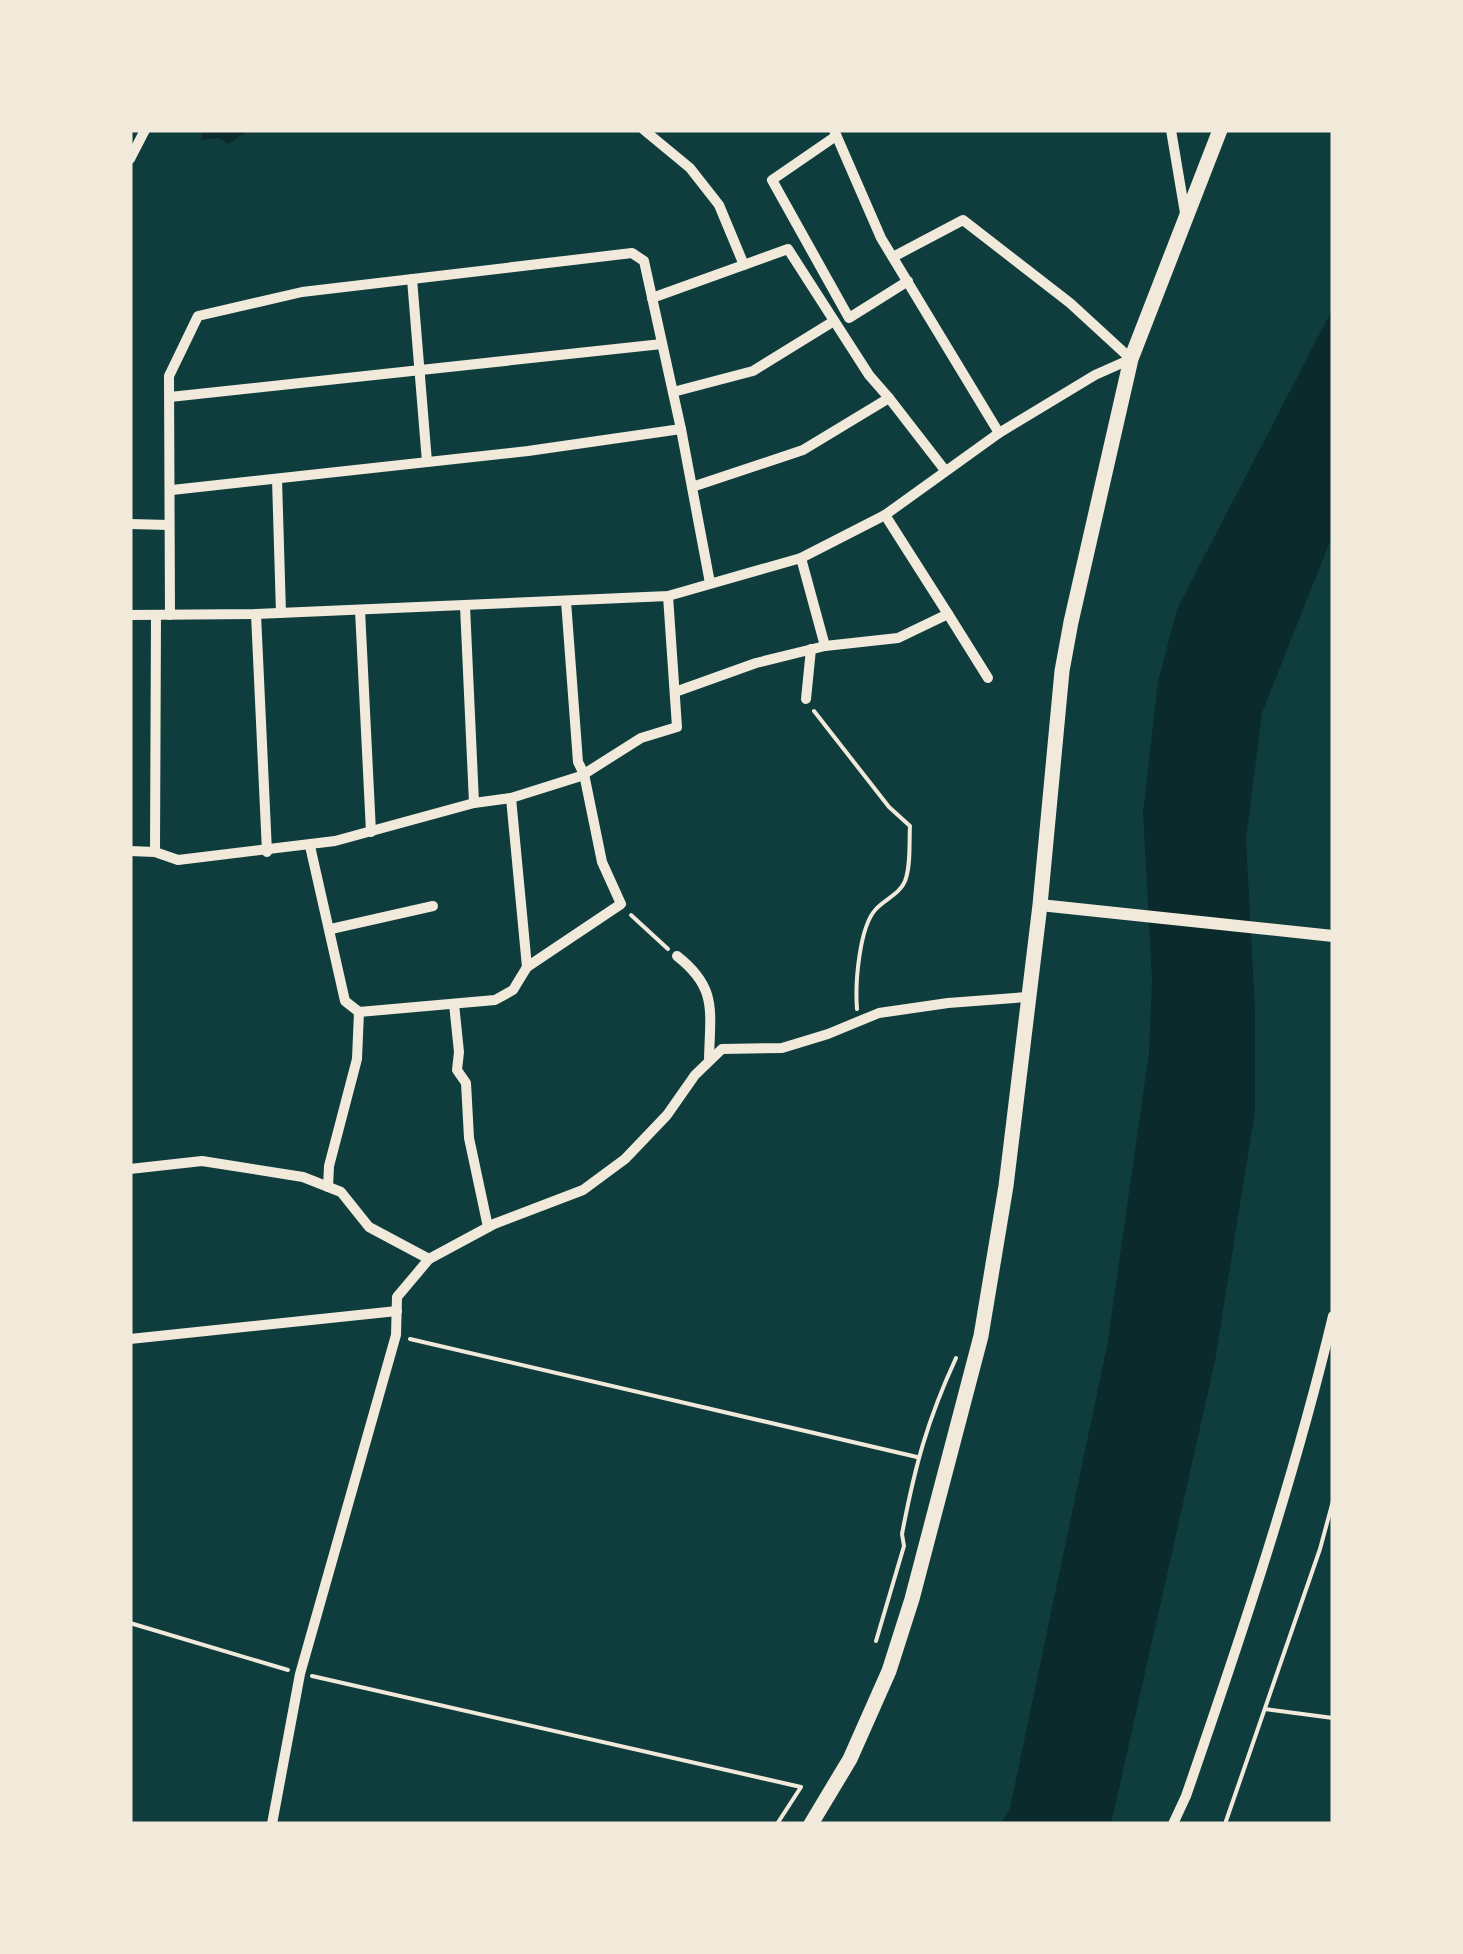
<svg xmlns="http://www.w3.org/2000/svg" width="1463" height="1954" font-family="'Roboto Condensed',sans-serif">
	<style>
		.water { fill: #0a2a2b }
		.lines { fill: none; stroke-linecap: round; stroke-linejoin: round }
		.path { stroke: #f1e9da; stroke-width: 4 }
		.minor { stroke: #f1e9da; stroke-width: 10 }
		.tertiary { stroke: #f1e9da; stroke-width: 12 }
		.primary { stroke: #f1e9da; stroke-width: 15 }
	</style>
	<rect width="100%" height="100%" fill="#0f3d3e"/>
	<g class="water">
		<path d="M203,130H249L229,144L218,138L201,140Z"/>
		<path d="M1333,308V534L1262,713L1246,839L1255,1010V1111L1215,1361L1111,1824H1001L1010,1808L1107,1346L1149,1052L1152,979L1143,813L1158,682L1177,609Z"/>
	</g>
	<g class="lines">
		<g class="path">
			<path d="M814,711L889,807L910,826C909,843 911,866 905,881C900,894 885,899 876,909C859,927 855,984 857,1009"/>
			<path d="M631,915L668,949"/>
			<path d="M410,1339L917,1457"/>
			<path d="M130,1623L288,1670"/>
			<path d="M876,1641L904,1546L902,1534C915,1466 927,1421 956,1358"/>
			<path d="M312,1676L801,1787L777,1824"/>
			<path d="M1265,1709L1333,1718"/>
			<path d="M1225,1824L1320,1549L1333,1501"/>
		</g>
		<g class="minor">
			<path d="M644,130L690,168L719,205L744,265"/>
			<path d="M834,130L881,238L999,433"/>
			<path d="M1171,130L1185,213"/>
			<path d="M836,136L772,180L849,318L908,281"/>
			<path d="M130,159L145,130"/>
			<path d="M412,279L427,462"/>
			<path d="M652,298L788,249L869,375L889,398L803,450L692,487"/>
			<path d="M673,392L753,371L834,321"/>
			<path d="M170,397L662,344"/>
			<path d="M889,398L944,469"/>
			<path d="M277,479L281,613"/>
			<path d="M172,490L528,451L681,429"/>
			<path d="M130,524L169,525"/>
			<path d="M465,606L474,803"/>
			<path d="M360,610L371,832"/>
			<path d="M256,614L267,852"/>
			<path d="M948,614L988,678"/>
			<path d="M130,615L256,614L668,596L801,558L885,515L999,433L1095,375L1131,359L1070,303L963,220L893,257"/>
			<path d="M170,615L169,376L198,316L302,292L632,253L644,261L681,429L710,583"/>
			<path d="M825,646L898,638L948,614L885,515"/>
			<path d="M675,692L756,663L825,646L801,558"/>
			<path d="M806,699L811,649"/>
			<path d="M511,798L527,967L621,904L602,862L584,774L578,762L566,601"/>
			<path d="M310,846L345,1001L359,1012L495,1000L513,990L527,967"/>
			<path d="M130,851L155,852L178,860L335,841L474,803L511,798L581,776L641,738L677,727L668,596"/>
			<path d="M155,852L156,616"/>
			<path d="M331,929L433,906"/>
			<path d="M677,956C718,988 710,1011 709,1060"/>
			<path d="M454,1004L459,1052L457,1070L466,1083L469,1138L488,1227"/>
			<path d="M130,1169L202,1161L303,1177L341,1192L369,1227L429,1259"/>
			<path d="M328,1187L329,1166L357,1059L359,1012"/>
			<path d="M130,1339L397,1311"/>
			<path d="M272,1824L300,1674L396,1335L397,1297L429,1259L494,1224L583,1190L625,1159L667,1115L695,1075L722,1049L782,1048L828,1034L879,1013L948,1003L1027,997"/>
			<path d="M1173,1824L1186,1796C1241,1637 1294,1479 1333,1316"/>
		</g>
		<path class="tertiary" d="M1040,905L1333,936"/>
		<path class="primary" d="M811,1824L850,1759L889,1671L912,1599L981,1336L1006,1186L1040,905L1062,671L1071,622L1131,359L1220,130"/>
	</g>
	<rect width="1463" height="1954" fill="none" stroke="#f1e9da" stroke-width="265"/>
</svg>
